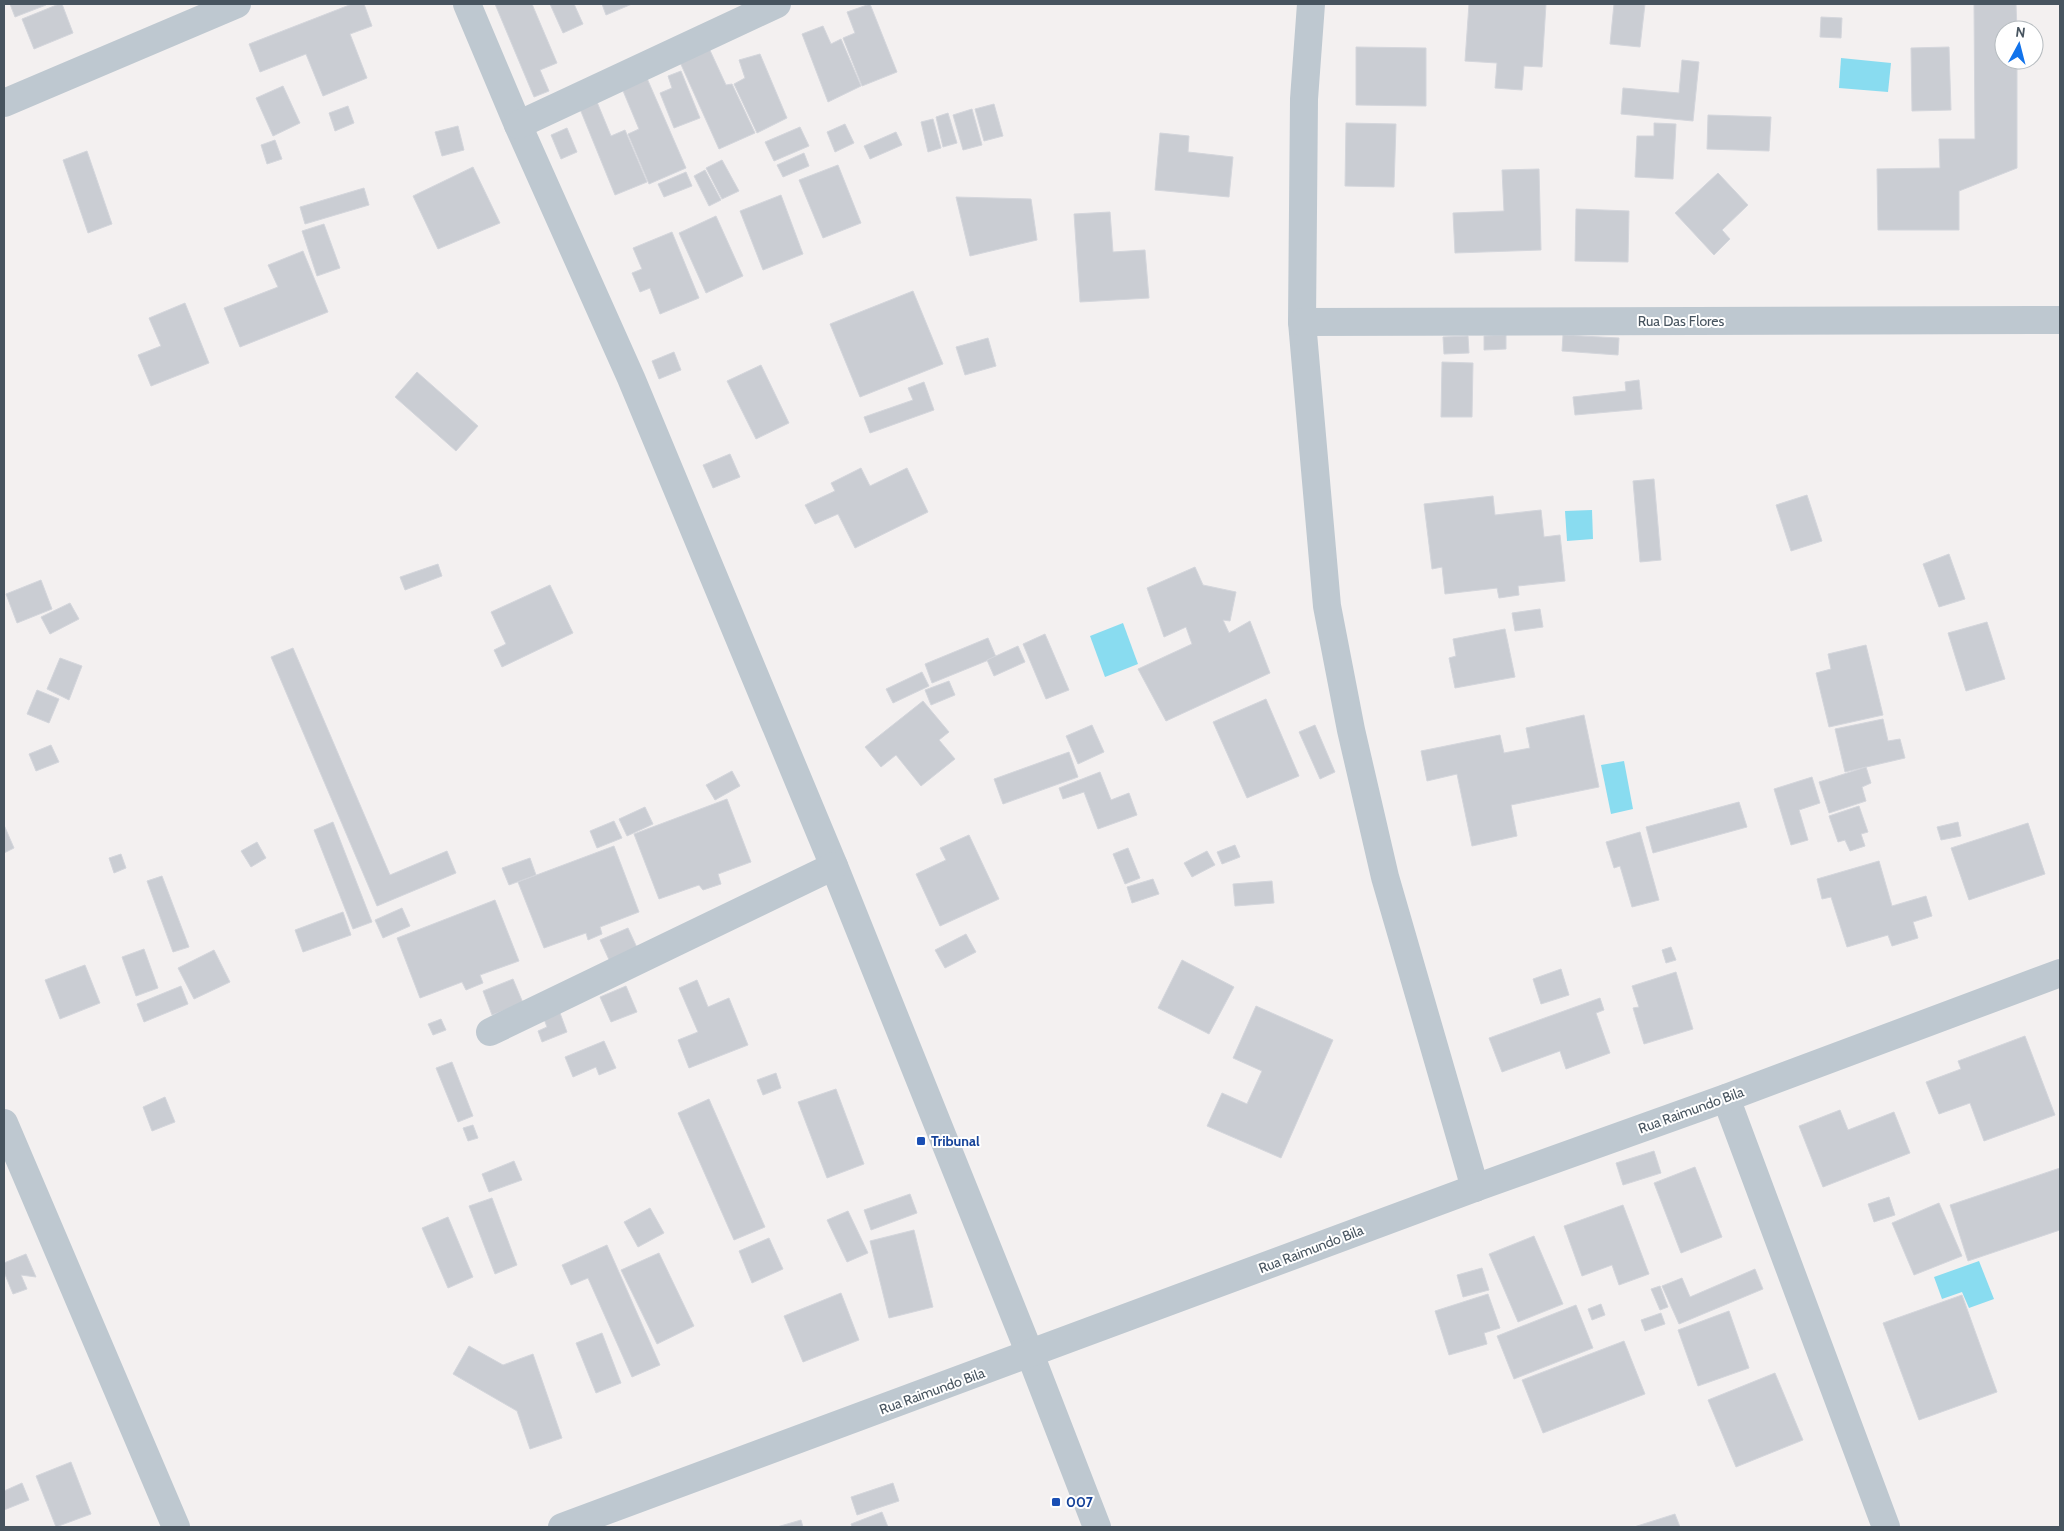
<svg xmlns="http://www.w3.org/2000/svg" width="2064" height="1531" font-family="Cabin,sans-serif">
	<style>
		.water { fill: #89dcf0 }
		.building { fill: #cacdd3; stroke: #d4d6dc }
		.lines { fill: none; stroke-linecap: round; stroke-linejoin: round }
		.minor { stroke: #bec8d0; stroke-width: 28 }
		.transit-dot { fill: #1a4fb4; stroke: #fff; stroke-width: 2 }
		.labels { text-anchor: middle; stroke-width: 4; stroke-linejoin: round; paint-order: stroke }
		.street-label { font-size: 14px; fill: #47545f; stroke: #fff }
		.transit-label { font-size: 14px; font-weight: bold; fill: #164399; stroke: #fff; text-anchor: start }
	</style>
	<rect width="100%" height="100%" fill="#f3f0f0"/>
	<g class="water">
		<path d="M1841,58L1891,63L1888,92L1839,88Z"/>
		<path d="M1592,510L1593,539L1567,541L1565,511Z"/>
		<path d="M1123,623L1138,664L1105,677L1090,636Z"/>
		<path d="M1624,761L1633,809L1611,814L1601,765Z"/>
		<path d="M1979,1261L1994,1299L1969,1308L1962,1292L1942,1299L1934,1277Z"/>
	</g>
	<g class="building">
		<path d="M10,4H46V5L15,17Z"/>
		<path d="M59,4H62L73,33L34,49L22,19Z"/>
		<path d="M352,4H364L372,26L350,34L367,78L323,96L306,54L260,72L249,44Z"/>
		<path d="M495,4H532L557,63L540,70L549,91L534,97Z"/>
		<path d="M550,4H574L583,24L563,33Z"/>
		<path d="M602,4H632L606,15Z"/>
		<path d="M870,4L897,72L862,86L843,38L855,33L847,12Z"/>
		<path d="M1469,4H1546L1542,67L1524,66L1522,90L1495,88L1497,63L1465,61Z"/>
		<path d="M1614,4H1645L1640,47L1610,44Z"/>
		<path d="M1974,4H2016L2017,30H2004V60H2017V168L1959,191V230H1878L1877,169L1940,168L1939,139H1975Z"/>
		<path d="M1821,17L1842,18L1841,38L1820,37Z"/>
		<path d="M823,26L831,44L841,39L861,86L828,102L802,34Z"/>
		<path d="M708,46L726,85L732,84L755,133L719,149L679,60Z"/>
		<path d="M1356,47L1426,48V106L1356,105Z"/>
		<path d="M1949,47L1951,110L1912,111L1911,48Z"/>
		<path d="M760,54L787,118L757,133L734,84L745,78L739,60Z"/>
		<path d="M1682,60L1699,62L1693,121L1621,114L1623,88L1679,93Z"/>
		<path d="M681,71L700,118L674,128L660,93L672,88L668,76Z"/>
		<path d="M646,76L686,168L649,184L628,134L639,129L621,86Z"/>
		<path d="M283,86L300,123L273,136L256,98Z"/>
		<path d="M597,102L611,136L625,130L647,182L615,195L580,109Z"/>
		<path d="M994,104L1003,136L984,141L975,109Z"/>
		<path d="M348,106L354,123L335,131L329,113Z"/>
		<path d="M972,109L982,145L963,150L953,115Z"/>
		<path d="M948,113L957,143L943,147L936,117Z"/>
		<path d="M1708,115L1771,117L1769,151L1707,149Z"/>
		<path d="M933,119L941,148L928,152L921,122Z"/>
		<path d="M1346,123L1396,124L1394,187L1345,186Z"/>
		<path d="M1654,123L1676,124L1673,179L1635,177L1637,136H1654Z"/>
		<path d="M845,124L854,143L835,152L827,132Z"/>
		<path d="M458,126L464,150L442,156L435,132Z"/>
		<path d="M800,127L809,146L774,161L765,142Z"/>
		<path d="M567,128L577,152L561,159L551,135Z"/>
		<path d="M896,132L902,145L870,159L864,146Z"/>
		<path d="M1160,133L1189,136L1188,152L1233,157L1229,197L1155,190Z"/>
		<path d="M275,140L282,159L267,164L261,145Z"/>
		<path d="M87,151L112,224L88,233L63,160Z"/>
		<path d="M804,153L809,166L783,177L777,165Z"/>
		<path d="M722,160L739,191L722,199L706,168Z"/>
		<path d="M838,165L861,223L823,238L799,180Z"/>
		<path d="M473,167L500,223L438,249L413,196Z"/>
		<path d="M1539,169L1541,250L1455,253L1453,213L1504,211L1502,170Z"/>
		<path d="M705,170L721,200L709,206L694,176Z"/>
		<path d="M686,172L692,186L664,197L658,184Z"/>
		<path d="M1718,173L1748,205L1722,230L1730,239L1714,255L1675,213Z"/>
		<path d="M364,188L369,205L305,224L300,207Z"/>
		<path d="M781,195L803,254L763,270L740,211Z"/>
		<path d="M956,197L1031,199L1037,240L970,256Z"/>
		<path d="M1576,209L1629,211L1628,262L1575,261Z"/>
		<path d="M1110,212L1113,252L1145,250L1149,298L1080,302L1074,214Z"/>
		<path d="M716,216L743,276L706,293L679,233Z"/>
		<path d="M324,224L340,268L317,276L302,231Z"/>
		<path d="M672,232L699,298L660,314L650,288L640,292L632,273L642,269L633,248Z"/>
		<path d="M303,251L328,312L240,347L224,308L278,287L268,265Z"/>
		<path d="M913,291L943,364L860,397L830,324Z"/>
		<path d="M185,303L209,363L151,386L138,355L161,346L149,318Z"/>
		<path d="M1506,335V349L1484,350V336Z"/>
		<path d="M1563,335L1619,338L1618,355L1562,351Z"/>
		<path d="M1468,336L1469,353L1444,354L1443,337Z"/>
		<path d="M988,338L996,366L965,375L956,347Z"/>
		<path d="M674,352L681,370L659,379L652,361Z"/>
		<path d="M1442,362L1473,363L1472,417H1441Z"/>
		<path d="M761,365L789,423L756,439L727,381Z"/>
		<path d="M417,372L478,426L456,451L395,397Z"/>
		<path d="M1639,380L1642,409L1575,415L1573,397L1626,391L1625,382Z"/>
		<path d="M924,382L934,410L870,433L864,417L913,400L908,388Z"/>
		<path d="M730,454L740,477L713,488L703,465Z"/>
		<path d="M861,468L870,486L907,468L928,512L855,548L838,514L815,524L805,505L835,491L831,483Z"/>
		<path d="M1654,479L1661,560L1640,562L1633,481Z"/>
		<path d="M1807,495L1822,541L1791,551L1776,505Z"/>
		<path d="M1493,496L1495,515L1541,510L1544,537L1560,535L1565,581L1518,586L1519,595L1499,598L1497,588L1445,594L1442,567L1432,569L1424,504Z"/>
		<path d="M1949,554L1965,599L1939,607L1923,564Z"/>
		<path d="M438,564L442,576L405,590L400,577Z"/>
		<path d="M1195,567L1203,585L1236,592L1230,621L1223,620L1229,633L1250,621L1270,673L1166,721L1138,669L1192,644L1186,627L1164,637L1147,588Z"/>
		<path d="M41,580L52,609L17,623L6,594Z"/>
		<path d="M550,585L573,633L502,667L494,650L506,644L491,612Z"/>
		<path d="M70,603L79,619L50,634L41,617Z"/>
		<path d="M1540,609L1543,627L1515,631L1512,613Z"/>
		<path d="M1987,622L2005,679L1966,691L1948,633Z"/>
		<path d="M1505,629L1515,677L1455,688L1449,658L1456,656L1453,639Z"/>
		<path d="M1045,634L1069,690L1046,699L1023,644Z"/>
		<path d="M988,638L996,657L932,683L925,664Z"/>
		<path d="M1866,645L1883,715L1829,727L1816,673L1831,669L1828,654Z"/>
		<path d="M1018,646L1025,662L994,676L987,660Z"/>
		<path d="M293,648L390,875L447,851L456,873L377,906L271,657Z"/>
		<path d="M60,658L82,666L69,700L47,689Z"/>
		<path d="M922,672L929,686L893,703L886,689Z"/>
		<path d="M949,681L955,695L931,705L925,690Z"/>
		<path d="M37,690L59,699L49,723L27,714Z"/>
		<path d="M1266,699L1299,776L1247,798L1213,722Z"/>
		<path d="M923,701L949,732L939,740L955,759L921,786L896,755L881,767L865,747Z"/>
		<path d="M1584,715L1599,787L1511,805L1517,836L1472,846L1457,774L1427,781L1421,751L1500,735L1504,753L1530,748L1526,728Z"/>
		<path d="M1883,719L1888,741L1900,739L1905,758L1845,772L1835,729Z"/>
		<path d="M1092,725L1104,752L1078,764L1066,736Z"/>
		<path d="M1315,725L1335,772L1320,779L1299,732Z"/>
		<path d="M51,745L59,762L36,771L29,754Z"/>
		<path d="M1069,752L1078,777L1003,804L994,779Z"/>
		<path d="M1866,767L1871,783L1862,787L1866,801L1829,813L1819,782Z"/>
		<path d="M732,771L740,786L715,800L706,785Z"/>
		<path d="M1100,772L1111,800L1129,793L1137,815L1098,829L1084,792L1063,799L1059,788Z"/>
		<path d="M1812,777L1820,803L1799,810L1808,840L1791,845L1774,789Z"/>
		<path d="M727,799L751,862L718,874L721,884L703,890L699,885L659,899L634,834Z"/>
		<path d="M1739,802L1747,827L1653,853L1646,827Z"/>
		<path d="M1859,806L1868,832L1861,834L1865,846L1850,851L1845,840L1838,842L1829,816Z"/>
		<path d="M645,807L653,824L627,836L619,819Z"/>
		<path d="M614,821L622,838L597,848L590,831Z"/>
		<path d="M333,822L372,922L353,929L314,830Z"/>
		<path d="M1958,822L1961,836L1941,840L1937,827Z"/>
		<path d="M2028,823L2045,874L1969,900L1951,848Z"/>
		<path d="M4,825L14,848L4,853Z"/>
		<path d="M1640,832L1659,900L1632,907L1620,866L1614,868L1606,842Z"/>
		<path d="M969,835L999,899L940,926L916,874L946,860L940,848Z"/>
		<path d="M257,842L266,858L251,867L241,851Z"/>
		<path d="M1235,845L1240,857L1222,864L1217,852Z"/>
		<path d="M614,846L639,912L600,927L602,934L588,940L586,933L544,948L518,882Z"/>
		<path d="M1128,848L1140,878L1125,884L1113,854Z"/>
		<path d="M1207,851L1215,865L1192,877L1184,863Z"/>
		<path d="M121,854L126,868L114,873L109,858Z"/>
		<path d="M530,858L536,875L509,885L502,868Z"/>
		<path d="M1879,861L1892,906L1926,896L1932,916L1913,922L1918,938L1892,946L1888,935L1847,947L1831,897L1822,899L1817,879Z"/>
		<path d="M162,876L189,947L173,952L147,881Z"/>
		<path d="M1153,879L1159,894L1132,903L1127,887Z"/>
		<path d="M1272,881L1274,903L1235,906L1233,884Z"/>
		<path d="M495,900L519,961L480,975L483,983L466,990L462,982L420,998L397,938Z"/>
		<path d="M402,908L410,926L383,938L375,920Z"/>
		<path d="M343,912L351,935L303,952L295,930Z"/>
		<path d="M628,928L639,952L611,964L600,940Z"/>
		<path d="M966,934L976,952L945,968L935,950Z"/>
		<path d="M1671,947L1676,960L1666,963L1662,950Z"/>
		<path d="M144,949L158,988L136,996L122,957Z"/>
		<path d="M214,950L230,982L194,999L178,968Z"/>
		<path d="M1182,960L1234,987L1209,1034L1158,1008Z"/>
		<path d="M85,965L100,1003L60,1019L45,980Z"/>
		<path d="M1561,969L1569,995L1541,1004L1533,979Z"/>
		<path d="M1676,972L1693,1029L1644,1044L1633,1008L1639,1007L1632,986Z"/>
		<path d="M513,979L523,1003L492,1015L483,991Z"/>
		<path d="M697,980L708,1007L729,998L748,1045L689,1068L678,1040L698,1032L679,988Z"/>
		<path d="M181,986L188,1004L144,1022L137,1004Z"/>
		<path d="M626,986L637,1012L611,1022L600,997Z"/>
		<path d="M1600,998L1604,1010L1596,1013L1610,1053L1566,1069L1560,1051L1502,1072L1489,1038Z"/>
		<path d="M1256,1006L1333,1040L1281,1158L1207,1126L1222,1093L1247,1104L1262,1071L1233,1058Z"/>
		<path d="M560,1013L567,1032L542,1042L538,1031L547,1027L544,1019Z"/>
		<path d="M441,1019L446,1030L433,1035L428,1024Z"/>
		<path d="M2025,1036L2055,1115L1984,1141L1970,1103L1939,1114L1926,1082L1961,1069L1958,1061Z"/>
		<path d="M604,1041L616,1068L599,1075L596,1067L573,1077L565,1057Z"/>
		<path d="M452,1062L473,1116L458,1122L436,1068Z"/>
		<path d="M776,1073L781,1088L763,1095L757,1080Z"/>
		<path d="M836,1089L864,1164L827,1178L798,1102Z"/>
		<path d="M165,1097L175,1122L152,1131L143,1107Z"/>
		<path d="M709,1099L765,1227L734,1240L678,1113Z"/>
		<path d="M1840,1110L1848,1130L1894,1112L1910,1153L1823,1187L1799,1126Z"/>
		<path d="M473,1125L478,1138L468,1141L463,1128Z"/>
		<path d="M1654,1151L1661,1173L1623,1185L1616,1163Z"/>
		<path d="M514,1161L522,1180L489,1192L482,1174Z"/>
		<path d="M1695,1167L1722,1237L1681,1253L1654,1183Z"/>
		<path d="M2060,1168V1230L1968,1261L1950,1205Z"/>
		<path d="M910,1194L917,1213L871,1230L864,1210Z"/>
		<path d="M1889,1197L1895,1215L1874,1222L1868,1204Z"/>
		<path d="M492,1198L517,1265L495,1274L469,1206Z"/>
		<path d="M1939,1203L1962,1256L1914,1275L1892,1223Z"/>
		<path d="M1623,1205L1649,1274L1619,1285L1612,1265L1582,1276L1564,1226Z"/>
		<path d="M650,1208L664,1233L638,1247L624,1222Z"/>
		<path d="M848,1211L868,1253L847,1262L827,1220Z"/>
		<path d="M448,1217L473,1277L448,1288L422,1228Z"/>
		<path d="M914,1230L933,1307L889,1318L870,1241Z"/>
		<path d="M1534,1236L1563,1304L1518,1322L1489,1254Z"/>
		<path d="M769,1238L783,1269L752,1283L739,1251Z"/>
		<path d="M607,1245L660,1365L632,1377L588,1278L571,1285L562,1265Z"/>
		<path d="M659,1253L694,1326L657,1344L621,1270Z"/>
		<path d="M26,1254L36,1277L21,1275L27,1289L13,1294L4,1272V1263Z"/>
		<path d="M1482,1268L1489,1290L1463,1297L1457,1275Z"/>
		<path d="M1755,1269L1763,1289L1679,1324L1662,1286L1682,1278L1690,1297Z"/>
		<path d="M1660,1286L1668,1307L1660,1310L1651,1289Z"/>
		<path d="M841,1293L859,1340L803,1362L784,1316Z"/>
		<path d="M1488,1294L1500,1328L1484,1333L1487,1344L1449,1355L1435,1311Z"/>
		<path d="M1962,1295L1997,1392L1919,1420L1883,1323Z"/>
		<path d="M1601,1304L1605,1315L1592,1320L1588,1309Z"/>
		<path d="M1576,1305L1593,1348L1514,1379L1497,1336Z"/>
		<path d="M1729,1311L1749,1368L1698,1386L1678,1330Z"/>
		<path d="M1661,1313L1665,1324L1645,1331L1641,1320Z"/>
		<path d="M602,1333L621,1383L596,1393L576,1343Z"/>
		<path d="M1624,1341L1645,1394L1543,1433L1522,1380Z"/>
		<path d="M469,1346L503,1365L533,1354L562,1438L530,1449L517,1411L453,1374Z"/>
		<path d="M1775,1373L1803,1440L1736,1467L1708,1400Z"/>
		<path d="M71,1462L91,1514L56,1527L36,1476Z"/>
		<path d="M22,1483L29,1500L4,1510V1491Z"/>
		<path d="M893,1483L899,1501L857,1515L851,1497Z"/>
		<path d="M882,1512L888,1527H852L851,1524Z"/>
		<path d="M1675,1514L1680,1527H1634Z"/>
		<path d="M801,1520L803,1527H777Z"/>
	</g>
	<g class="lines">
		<g class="minor">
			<path d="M467,4L518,125L631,378L834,866L1030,1354L1097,1527"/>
			<path d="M1311,4L1304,99L1302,322L1327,606L1351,730L1385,877L1475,1188"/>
			<path d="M4,103L237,4"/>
			<path d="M518,125L777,4"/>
			<path d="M1302,322L2060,320"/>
			<path d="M490,1032L834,866"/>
			<path d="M1726,1098L1886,1527"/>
			<path d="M4,1123L176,1527"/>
			<path d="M562,1527L1475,1188L1726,1098L2060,973"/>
		</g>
	</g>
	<g class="transit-dot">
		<rect x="916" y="1136" width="10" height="10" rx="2.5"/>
		<rect x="1051" y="1497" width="10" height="10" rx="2.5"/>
	</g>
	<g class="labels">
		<g class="street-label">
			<text x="1681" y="326">Rua Das Flores</text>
			<text transform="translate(1691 1110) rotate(-20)" y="5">Rua Raimundo Bila</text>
			<text transform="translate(1311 1249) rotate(-21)" y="5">Rua Raimundo Bila</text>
			<text transform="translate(932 1391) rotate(-20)" y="5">Rua Raimundo Bila</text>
		</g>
		<g class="transit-label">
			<text x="931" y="1146">Tribunal</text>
			<text x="1066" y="1507">007</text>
		</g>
	</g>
	<rect width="2064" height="1531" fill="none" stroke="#47545f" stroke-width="10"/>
	<g transform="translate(2019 45) rotate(7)"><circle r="24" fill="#ffffff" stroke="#b5bbbf"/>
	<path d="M0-4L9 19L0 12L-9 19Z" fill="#1273eb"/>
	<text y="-8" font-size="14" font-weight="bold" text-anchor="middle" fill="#47545f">N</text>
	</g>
</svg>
